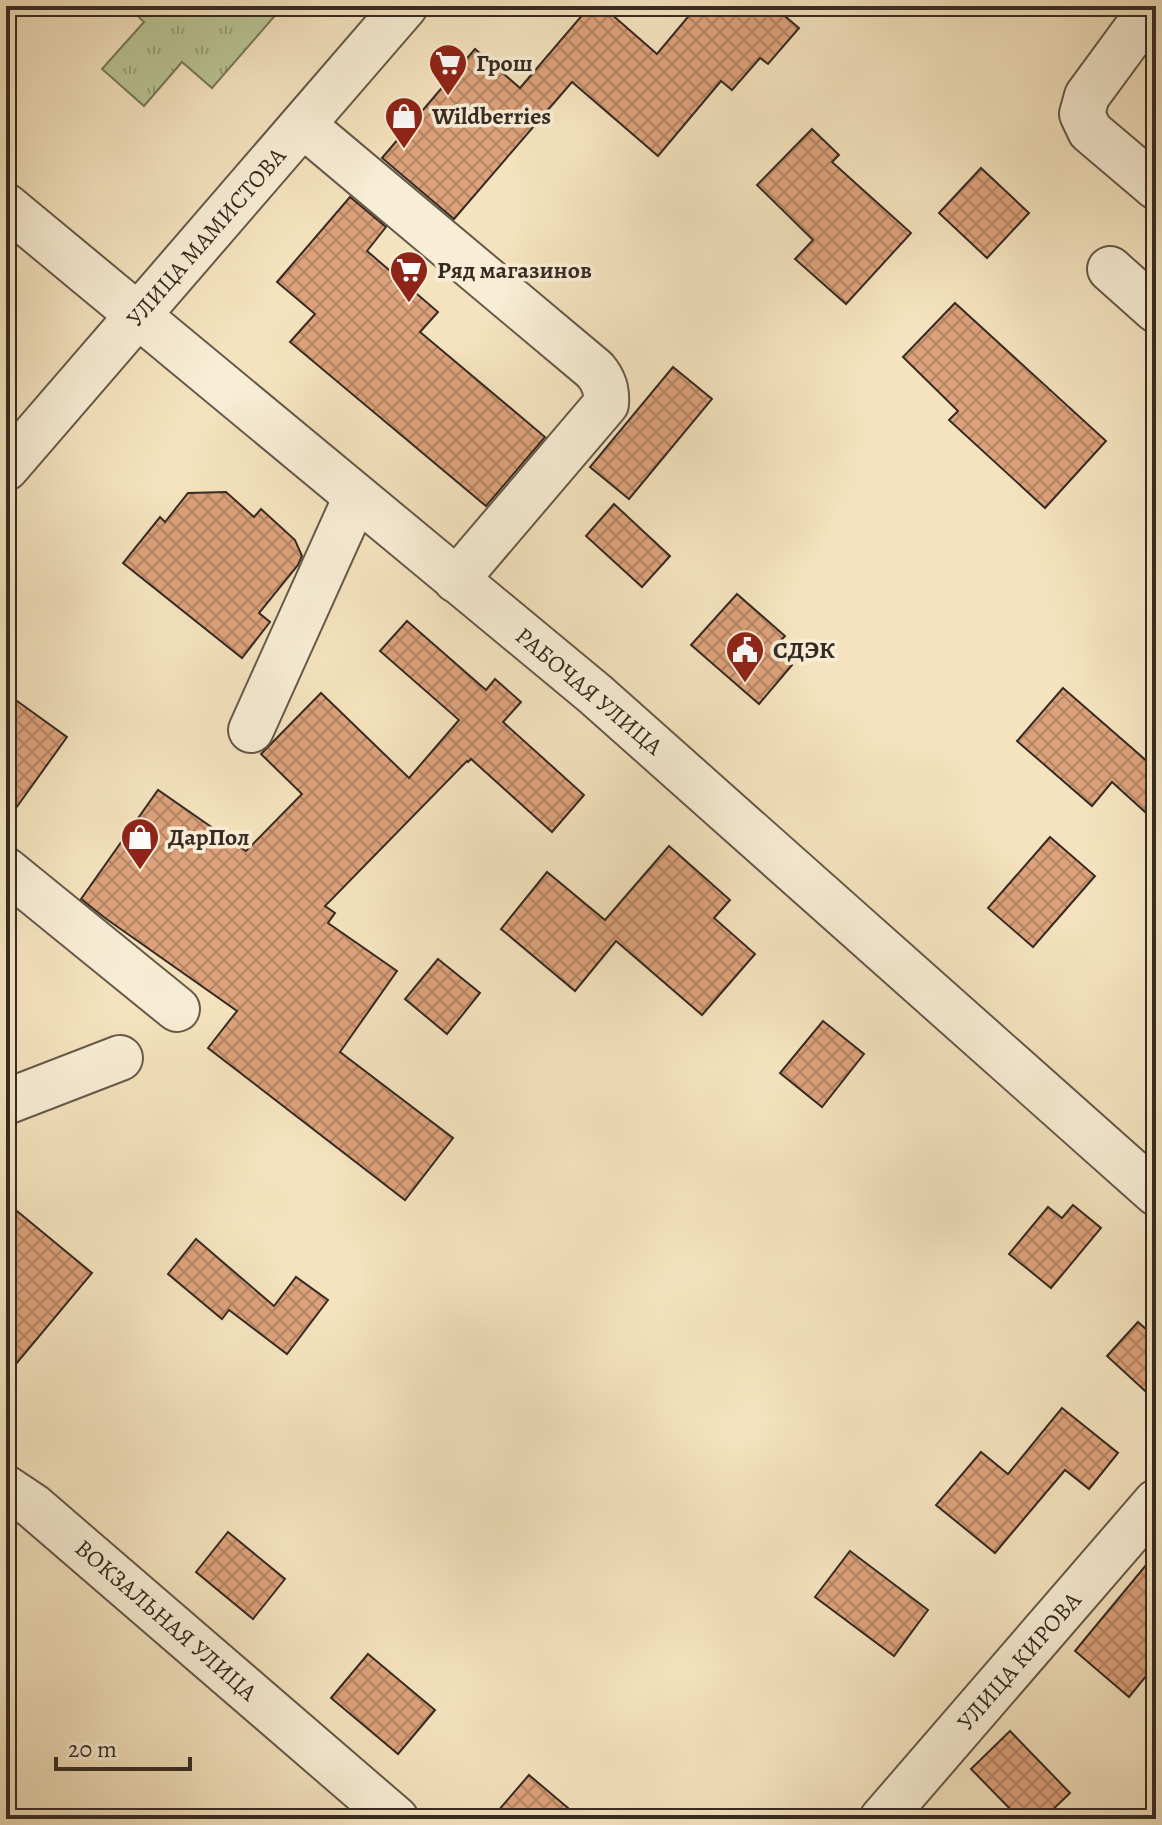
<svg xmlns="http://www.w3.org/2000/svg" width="1162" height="1825" font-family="Alegreya,serif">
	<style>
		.grass { fill: url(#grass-tufts); stroke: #78785c; stroke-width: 2 }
		.building { fill: url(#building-cross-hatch); stroke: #362b23; stroke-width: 2 }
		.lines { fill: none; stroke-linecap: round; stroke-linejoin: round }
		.minor-casing { stroke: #66594a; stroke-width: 48 }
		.minor { stroke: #f8edd5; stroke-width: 44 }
		.labels { text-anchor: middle; stroke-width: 7; stroke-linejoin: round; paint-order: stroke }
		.poi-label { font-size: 24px; font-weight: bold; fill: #362b23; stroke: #f8edd5; text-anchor: start }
		.street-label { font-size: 24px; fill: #362b23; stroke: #f8edd5 }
	</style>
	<defs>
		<pattern id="grass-tufts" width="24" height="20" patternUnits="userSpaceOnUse" patternTransform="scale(2)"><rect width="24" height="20" fill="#b9c494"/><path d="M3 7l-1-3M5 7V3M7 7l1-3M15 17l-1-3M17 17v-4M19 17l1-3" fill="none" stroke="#979f78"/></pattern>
		<pattern id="building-cross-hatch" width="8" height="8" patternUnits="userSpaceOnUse" patternTransform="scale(2)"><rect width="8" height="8" fill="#dda27b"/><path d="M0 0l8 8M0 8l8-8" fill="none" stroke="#b48464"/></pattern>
	</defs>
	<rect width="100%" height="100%" fill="#f4e3be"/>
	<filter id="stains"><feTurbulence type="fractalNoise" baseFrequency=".0025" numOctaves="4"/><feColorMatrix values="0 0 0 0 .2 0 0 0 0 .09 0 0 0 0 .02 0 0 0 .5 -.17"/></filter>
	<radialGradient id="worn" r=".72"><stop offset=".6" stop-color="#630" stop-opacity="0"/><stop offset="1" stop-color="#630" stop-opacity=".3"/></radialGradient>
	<path class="grass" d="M127,6H275L280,10L212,88L182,62L144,106L102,69L144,22Z"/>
	<g class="building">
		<path d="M590,6H602L657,54L697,6H773L799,28L768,64L760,58L732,90L721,81L658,156L572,82L454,219L382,158L475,49L520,88Z"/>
		<path d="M812,129L839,155L832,162L911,233L846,304L795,259L813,240L757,185Z"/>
		<path d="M981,168L1029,213L987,258L939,213Z"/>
		<path d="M350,197L386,227L367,251L438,312L420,332L545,437L486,506L290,342L315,314L277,282Z"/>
		<path d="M955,303L1106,441L1045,508L949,420L958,411L903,357Z"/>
		<path d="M673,367L712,399L629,499L590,467Z"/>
		<path d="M226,492L254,517L261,509L295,540L302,556L298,565L259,613L270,622L242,658L123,563L160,517L165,522L188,493Z"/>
		<path d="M614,504L670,556L642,587L586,536Z"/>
		<path d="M737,594L785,636L773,649L792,665L759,704L691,645Z"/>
		<path d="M407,621L486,690L495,679L521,702L503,722L584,795L552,832L471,759L468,762L467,761L325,906L335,913L328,923L397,971L340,1052L453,1138L405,1200L208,1048L237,1011L105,918L81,899L158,790L246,851L302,794L261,754L321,693L409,778L459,720L380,651Z"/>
		<path d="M1063,688L1156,769V822L1112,782L1092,806L1017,741Z"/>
		<path d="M6,693L67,737L6,822Z"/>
		<path d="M1050,837L1095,876L1033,947L988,908Z"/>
		<path d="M669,846L730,900L714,918L755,954L702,1015L616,941L575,991L501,929L547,872L605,920Z"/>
		<path d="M438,959L480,993L447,1034L405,999Z"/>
		<path d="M823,1021L864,1054L822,1107L780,1073Z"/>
		<path d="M6,1202L92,1273L6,1376Z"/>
		<path d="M1073,1205L1101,1228L1051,1288L1009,1254L1048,1207L1062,1218Z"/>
		<path d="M196,1239L274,1306L296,1277L328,1300L287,1354L229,1310L222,1319L168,1274Z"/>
		<path d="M1138,1322L1156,1338V1401L1107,1356Z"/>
		<path d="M1062,1408L1118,1453L1089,1489L1065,1470L995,1553L936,1505L981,1452L1008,1474Z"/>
		<path d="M228,1532L285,1579L253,1619L196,1572Z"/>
		<path d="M850,1551L928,1610L894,1656L815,1597Z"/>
		<path d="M1156,1553V1664L1129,1697L1075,1651Z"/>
		<path d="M368,1654L435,1710L398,1754L331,1698Z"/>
		<path d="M1010,1731L1070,1793L1043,1819H1020L971,1769Z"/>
		<path d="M529,1775L581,1819H491Z"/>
	</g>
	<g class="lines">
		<defs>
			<g id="minor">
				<path d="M1153,6L1087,96L1082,114L1090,131L1156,187"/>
				<path d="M303,125L595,370C604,381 607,390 606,404L456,580"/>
				<path d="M6,206L595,694L1156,1193"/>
				<path d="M1110,269L1156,310"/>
				<path d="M6,468L405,6"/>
				<path d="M251,730L356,497"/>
				<path d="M6,870L177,1009"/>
				<path d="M6,1102L120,1058"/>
				<path d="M6,1488L33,1506L396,1819"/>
				<path d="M882,1819L1156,1502"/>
			</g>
		</defs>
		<use href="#minor" class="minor-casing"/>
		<use href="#minor" class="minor"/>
	</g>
	<defs>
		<symbol id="supermarket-pin" viewBox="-11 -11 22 30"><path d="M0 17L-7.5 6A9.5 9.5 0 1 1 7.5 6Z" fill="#8f2418" stroke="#f8edd5"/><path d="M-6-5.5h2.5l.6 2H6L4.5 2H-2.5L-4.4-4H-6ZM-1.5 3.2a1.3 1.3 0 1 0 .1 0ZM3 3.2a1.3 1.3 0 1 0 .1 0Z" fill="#fff"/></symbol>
		<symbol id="shop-pin" viewBox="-11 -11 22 30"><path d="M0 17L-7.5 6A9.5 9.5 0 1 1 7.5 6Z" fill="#8f2418" stroke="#f8edd5"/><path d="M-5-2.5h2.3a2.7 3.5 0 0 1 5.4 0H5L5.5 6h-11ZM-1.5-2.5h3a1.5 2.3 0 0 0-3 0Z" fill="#fff"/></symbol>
		<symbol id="civic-pin" viewBox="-11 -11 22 30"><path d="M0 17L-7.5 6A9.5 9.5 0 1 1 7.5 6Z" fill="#8f2418" stroke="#f8edd5"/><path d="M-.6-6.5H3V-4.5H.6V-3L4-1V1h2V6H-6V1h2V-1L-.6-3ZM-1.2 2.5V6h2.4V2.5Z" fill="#fff"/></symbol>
	</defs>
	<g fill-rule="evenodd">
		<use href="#supermarket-pin" x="426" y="41" width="44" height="60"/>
		<use href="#shop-pin" x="382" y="94" width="44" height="60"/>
		<use href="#supermarket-pin" x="387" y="248" width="44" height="60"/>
		<use href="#civic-pin" x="723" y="628" width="44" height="60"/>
		<use href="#shop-pin" x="118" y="815" width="44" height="60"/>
	</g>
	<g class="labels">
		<g class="poi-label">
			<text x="476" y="71">Грош</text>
			<text x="432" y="124">Wildberries</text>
			<text x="437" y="278">Ряд магазинов</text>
			<text x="773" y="658">СДЭК</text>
			<text x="168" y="845">ДарПол</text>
		</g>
		<g class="street-label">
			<text transform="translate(206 237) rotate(-49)" y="8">УЛИЦА МАМИСТОВА</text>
			<text transform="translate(589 691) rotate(40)" y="8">РАБОЧАЯ УЛИЦА</text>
			<text transform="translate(166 1620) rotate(41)" y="8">ВОКЗАЛЬНАЯ УЛИЦА</text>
			<text transform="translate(1019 1661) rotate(-49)" y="8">УЛИЦА КИРОВА</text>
		</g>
	</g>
	<rect width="1162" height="1825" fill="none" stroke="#f4e3be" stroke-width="32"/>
	<rect x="8" y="8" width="1146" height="1809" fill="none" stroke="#362b23" stroke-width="4"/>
	<rect x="16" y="16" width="1130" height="1793" fill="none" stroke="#362b23" stroke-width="2"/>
	<path d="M56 1757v12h134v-12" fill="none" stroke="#362b23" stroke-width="4"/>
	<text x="68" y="1757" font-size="24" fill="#362b23" stroke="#f8edd5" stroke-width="6" paint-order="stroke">20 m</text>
	<rect width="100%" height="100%" filter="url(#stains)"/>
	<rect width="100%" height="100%" fill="url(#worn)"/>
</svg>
